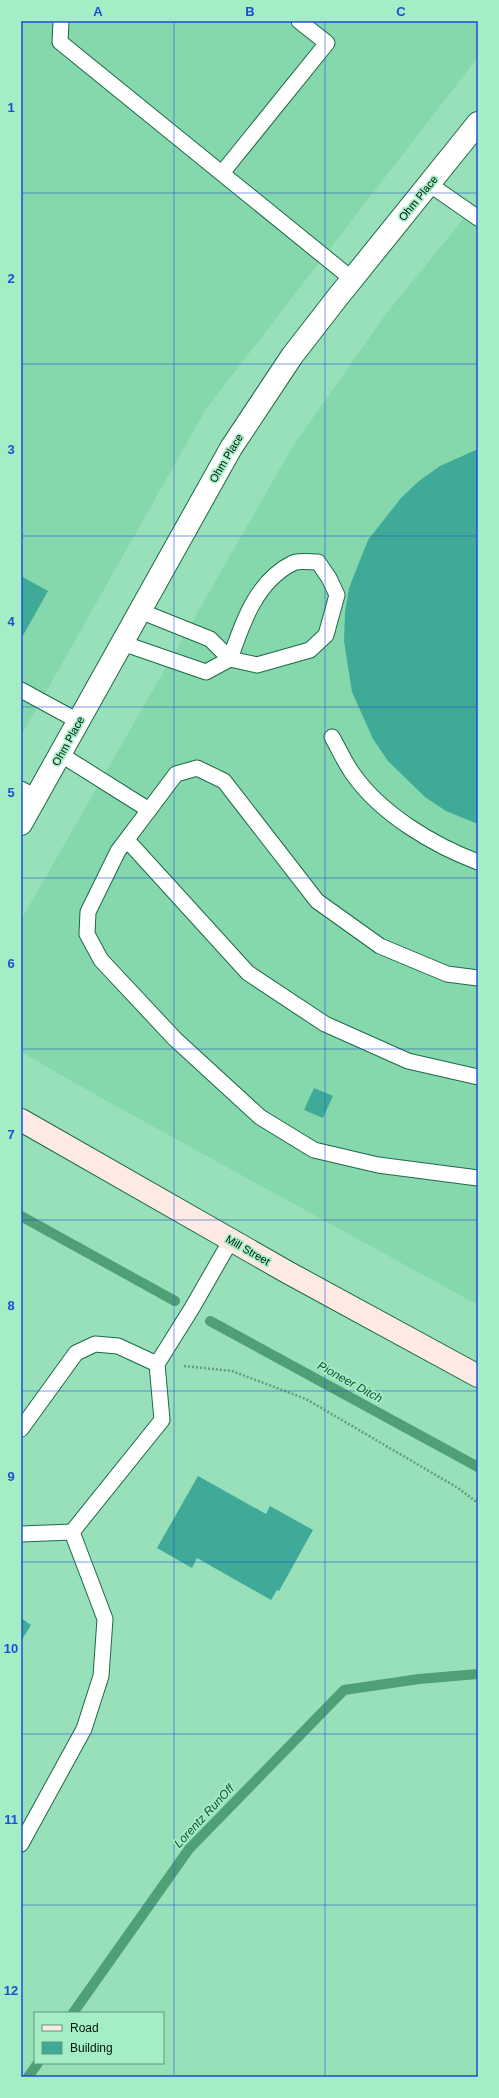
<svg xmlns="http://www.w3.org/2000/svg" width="499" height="2098" font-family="Arial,sans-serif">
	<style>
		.built { fill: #85d7ac }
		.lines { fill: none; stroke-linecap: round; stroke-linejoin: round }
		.stream { stroke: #4f9f77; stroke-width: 10 }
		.building { fill: #3faa98 }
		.lane-casing { stroke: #1d6947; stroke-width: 17 }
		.street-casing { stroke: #1d6947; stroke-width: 24 }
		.secondary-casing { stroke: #1d6947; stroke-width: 24 }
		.path { stroke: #649c7e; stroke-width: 2.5; stroke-dasharray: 2 2; stroke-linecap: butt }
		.lane { stroke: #fff; stroke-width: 15 }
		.street { stroke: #fff; stroke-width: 22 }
		.secondary { stroke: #feeae4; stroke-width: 22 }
		.grid { fill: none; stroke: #1d4ed8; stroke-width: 1; stroke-opacity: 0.55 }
		.labels { text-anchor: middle; stroke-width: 3.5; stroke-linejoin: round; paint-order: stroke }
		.street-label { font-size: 11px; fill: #00190b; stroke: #a4edc5 }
		.water-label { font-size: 12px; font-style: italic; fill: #125136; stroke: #a4edc5 }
		.neatline { fill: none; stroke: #1d4ed8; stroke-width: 1.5 }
		.grid-label { font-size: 13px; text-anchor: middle; font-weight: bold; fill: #1d4ed8 }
	</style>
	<rect width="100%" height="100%" fill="#97e0b9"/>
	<g class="built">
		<path d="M21,21H478V57L206,409L21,736Z"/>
		<path d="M478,201V1305L105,1100L21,1052V920L293,446L386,314Z"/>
	</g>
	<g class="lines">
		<g class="stream">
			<path d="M21,1216L175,1301"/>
			<path d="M210,1321L478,1467"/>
			<path d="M73,2013L189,1849L344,1690L419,1679L478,1674"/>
			<path d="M28,2077L38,2063"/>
		</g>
	</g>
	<g class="building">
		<path d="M478,449V824L446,811L425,797L388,761L373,739L352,692L344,641L345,613L349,588L368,540L401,498L419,481L440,466Z"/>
		<path d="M21,576L48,591L21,639Z"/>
		<path d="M314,1088L333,1096L323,1118L304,1110Z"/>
		<path d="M198,1476L266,1514L270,1506L313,1530L279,1591L277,1590L271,1600L197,1558L192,1568L157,1548Z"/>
		<path d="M21,1618L31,1625L21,1641Z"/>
	</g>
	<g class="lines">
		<defs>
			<g id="lane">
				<path d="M61,21L60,42L352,279"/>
				<path d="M222,173L327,43L299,21"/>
				<path d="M429,184L478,218"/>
				<path d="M318,562L329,578L337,595L326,635L310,650L257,665L230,659C242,624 256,581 293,563C299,560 311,562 318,562Z"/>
				<path d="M122,643L206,672L230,659L210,639L140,611"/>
				<path d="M21,690L78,721"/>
				<path d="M332,737C339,749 345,763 353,774C381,814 433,845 478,862"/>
				<path d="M60,754L149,810"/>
				<path d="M21,789L36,797"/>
				<path d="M127,840L248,973L325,1024L408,1061L478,1077"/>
				<path d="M478,978L447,974L380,946L317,901L224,781L197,768L176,774L149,810L118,851L88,912L87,934L101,960L175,1039L260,1117L314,1150L378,1165L478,1178"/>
				<path d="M21,1429L76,1353L95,1344L118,1346L157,1364"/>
				<path d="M72,1532L162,1420L157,1364L192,1308L231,1240"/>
				<path d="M21,1534L72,1532"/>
				<path d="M21,1844L84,1729L101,1676L105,1619L72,1532"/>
			</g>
			<path id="street" d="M21,824L231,448L292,356L337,298L478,123"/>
			<path id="secondary" d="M21,1120L287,1272L478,1376"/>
		</defs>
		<use href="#lane" class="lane-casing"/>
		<use href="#street" class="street-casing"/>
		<use href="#secondary" class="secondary-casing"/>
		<path class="path" d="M184,1366L232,1371L306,1399L458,1488L478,1503"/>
		<use href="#lane" class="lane"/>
		<use href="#street" class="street"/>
		<use href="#secondary" class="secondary"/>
	</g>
	<path class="grid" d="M174,21V2077M325,21V2077M21,193H478M21,364H478M21,536H478M21,707H478M21,878H478M21,1049H478M21,1220H478M21,1391H478M21,1562H478M21,1734H478M21,1905H478"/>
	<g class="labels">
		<g class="street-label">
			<text transform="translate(418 198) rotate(-51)" y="4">Ohm Place</text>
			<text transform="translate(226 458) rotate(-59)" y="4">Ohm Place</text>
			<text transform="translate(68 741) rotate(-61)" y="4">Ohm Place</text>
			<text transform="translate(248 1250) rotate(30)" y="4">Mill Street</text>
		</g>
		<g class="water-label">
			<text transform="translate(350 1382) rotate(29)" y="4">Pioneer Ditch</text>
			<text transform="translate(204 1816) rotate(-47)" y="4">Lorentz RunOff</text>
		</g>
	</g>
	<rect width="499" height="2098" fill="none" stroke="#a4edc5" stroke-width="44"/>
	<rect x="34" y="2012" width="130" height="52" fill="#a4edc5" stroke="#62987b"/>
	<rect x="42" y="2025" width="20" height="6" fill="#feeae4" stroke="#62987b"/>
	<text x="70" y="2032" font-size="12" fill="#00190b">Road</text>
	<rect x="42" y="2042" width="20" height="12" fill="#3faa98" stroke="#62987b"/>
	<text x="70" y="2052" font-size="12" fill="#00190b">Building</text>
	<rect x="22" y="22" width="455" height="2054" class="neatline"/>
	<g class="grid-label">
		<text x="98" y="16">A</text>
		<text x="250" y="16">B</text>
		<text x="401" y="16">C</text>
		<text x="11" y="112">1</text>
		<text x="11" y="283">2</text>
		<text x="11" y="454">3</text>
		<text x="11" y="626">4</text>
		<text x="11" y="797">5</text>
		<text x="11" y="968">6</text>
		<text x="11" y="1139">7</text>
		<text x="11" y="1310">8</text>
		<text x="11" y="1481">9</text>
		<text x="11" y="1653">10</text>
		<text x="11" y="1824">11</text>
		<text x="11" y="1995">12</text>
	</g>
</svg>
